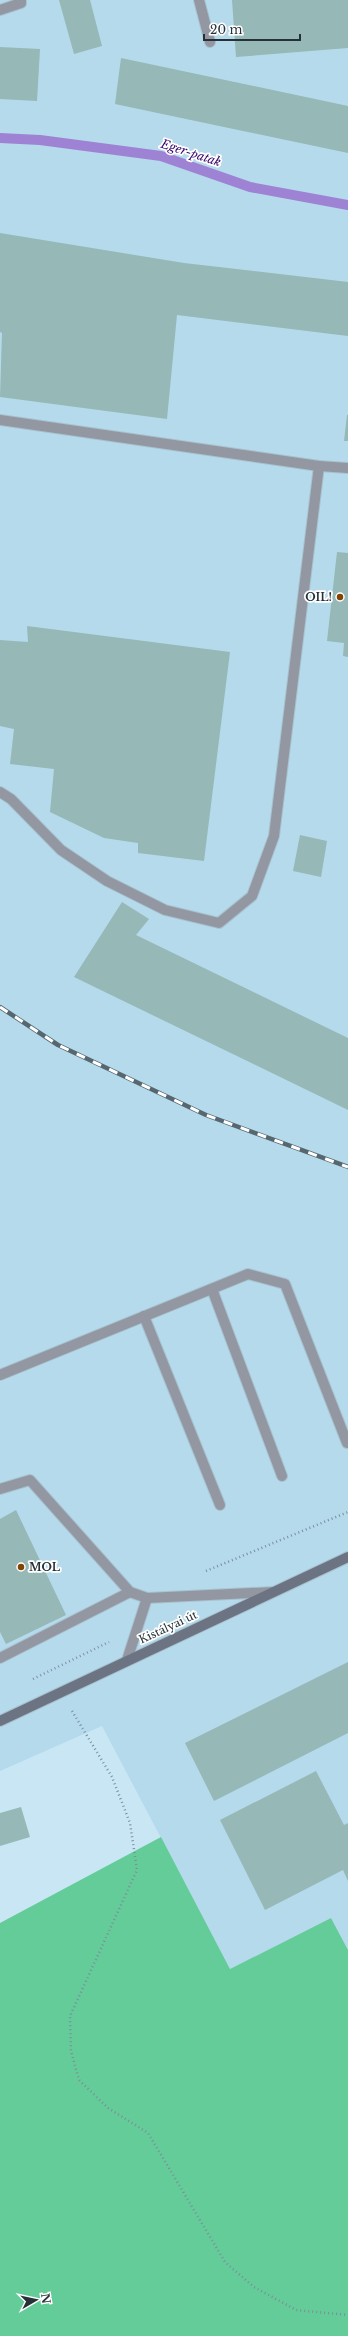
<svg xmlns="http://www.w3.org/2000/svg" width="348" height="2336" font-family="'Libre Baskerville',serif">
	<style>
		.built { fill: #b5daeb }
		.forest { fill: #64cc99 }
		.lines { fill: none; stroke-linecap: round; stroke-linejoin: round }
		.stream { stroke: #9e83d5; stroke-width: 10 }
		.building { fill: #96b8b7 }
		.service-casing { stroke: #a8c2cf; stroke-width: 12 }
		.secondary-casing { stroke: #a8c2cf; stroke-width: 12 }
		.path { stroke: #7b8f9a; stroke-width: 2.5; stroke-dasharray: 1 3; stroke-linecap: butt }
		.service { stroke: #9297a2; stroke-width: 10 }
		.secondary { stroke: #6c7483; stroke-width: 10 }
		.rail-casing { stroke: #56676f; stroke-width: 4.5 }
		.rail { stroke: #fff; stroke-width: 3; stroke-dasharray: 9; stroke-linecap: butt }
		.poi-dot { fill: #824303; stroke: #fff; stroke-width: 1.5 }
		.labels { text-anchor: middle; stroke-width: 3.5; stroke-linejoin: round; paint-order: stroke }
		.poi-label { font-size: 11px; font-weight: bold; fill: #263137; stroke: #fff; text-anchor: end }
		.street-label { font-size: 11px; fill: #263137; stroke: #fff }
		.water-label { font-size: 12px; font-style: italic; fill: #38046b; stroke: #fff }
	</style>
	<rect width="100%" height="100%" fill="#c9e6f5"/>
	<path class="built" d="M0,0H348V1950L331,1918L230,1969L102,1726L0,1771Z"/>
	<path class="forest" d="M161,1837L230,1969L331,1918L348,1950V2336H0V1923Z"/>
	<g class="lines">
		<path class="stream" d="M0,138L40,140L161,156L250,187L348,205"/>
	</g>
	<g class="building">
		<path d="M59,0H90L102,46L74,54Z"/>
		<path d="M232,0H348V48L236,57Z"/>
		<path d="M0,47L40,49L37,101L0,99Z"/>
		<path d="M121,58L348,106V153L115,104Z"/>
		<path d="M0,233L184,263L348,282V336L177,315L167,419L0,397L2,333L0,332Z"/>
		<path d="M347,415H348V441H344Z"/>
		<path d="M337,552L348,553V657L343,656L344,643L327,641Z"/>
		<path d="M27,626L230,652L204,861L138,853V843L104,838L50,812L54,769L10,764L14,729L0,726V640L28,642Z"/>
		<path d="M300,835L327,841L321,877L293,871Z"/>
		<path d="M122,902L149,919L136,935L348,1038V1110L74,977Z"/>
		<path d="M16,1510L66,1615L6,1644L0,1632V1519Z"/>
		<path d="M348,1662V1733L214,1801L185,1743Z"/>
		<path d="M316,1771L344,1825L348,1823V1881L343,1870L265,1910L220,1820Z"/>
		<path d="M21,1807L30,1837L0,1846V1813Z"/>
	</g>
	<g class="lines">
		<defs>
			<g id="service">
				<path d="M199,0L210,42"/>
				<path d="M0,10L21,3V0"/>
				<path d="M0,420L319,466L348,468"/>
				<path d="M0,792L11,799L61,850L107,881L165,910L219,923L252,896L274,836L319,466"/>
				<path d="M212,1289L282,1476"/>
				<path d="M144,1316L220,1505"/>
				<path d="M0,1375L248,1274L285,1284L347,1443"/>
				<path d="M0,1489L30,1480L130,1592L147,1598L273,1592"/>
				<path d="M0,1658L130,1592"/>
				<path d="M127,1660L147,1598"/>
			</g>
			<path id="secondary" d="M0,1721L348,1557"/>
		</defs>
		<use href="#service" class="service-casing"/>
		<use href="#secondary" class="secondary-casing"/>
		<g class="path">
			<path d="M206,1571L348,1512"/>
			<path d="M33,1679L109,1642"/>
			<path d="M72,1711L112,1777L130,1823L137,1870L70,2016L71,2051L79,2080L108,2108L148,2133L225,2262L254,2287L296,2310L348,2315"/>
		</g>
		<use href="#service" class="service"/>
		<use href="#secondary" class="secondary"/>
		<defs>
			<path id="rail" d="M0,1007L58,1045L206,1115L348,1167"/>
		</defs>
		<use href="#rail" class="rail-casing"/>
		<use href="#rail" class="rail"/>
	</g>
	<g class="poi-dot">
		<circle cx="340" cy="597" r="4"/>
		<circle cx="21" cy="1567" r="4"/>
	</g>
	<g class="labels">
		<g class="poi-label">
			<text x="332" y="601">OIL!</text>
			<text x="29" y="1571" text-anchor="start">MOL</text>
		</g>
		<g class="street-label">
			<text transform="translate(168 1627) rotate(-25)" y="4">Kistályai út</text>
		</g>
		<g class="water-label">
			<text transform="translate(191 153) rotate(18)" y="4">Eger-patak</text>
		</g>
	</g>
	<g transform="translate(36 2300) rotate(81)" stroke="#ffffff" stroke-width="3" paint-order="stroke">
	<path d="M0-3L7 15L0 10L-7 15Z" fill="#263137"/>
	<text y="-6" font-size="11" font-weight="bold" text-anchor="middle" fill="#263137">N</text>
	</g>
	<path d="M204 34v6h96v-6" fill="none" stroke="#263137" stroke-width="2"/>
	<text x="210" y="34" font-size="12" fill="#263137" stroke="#ffffff" stroke-width="3" paint-order="stroke">20 m</text>
</svg>
